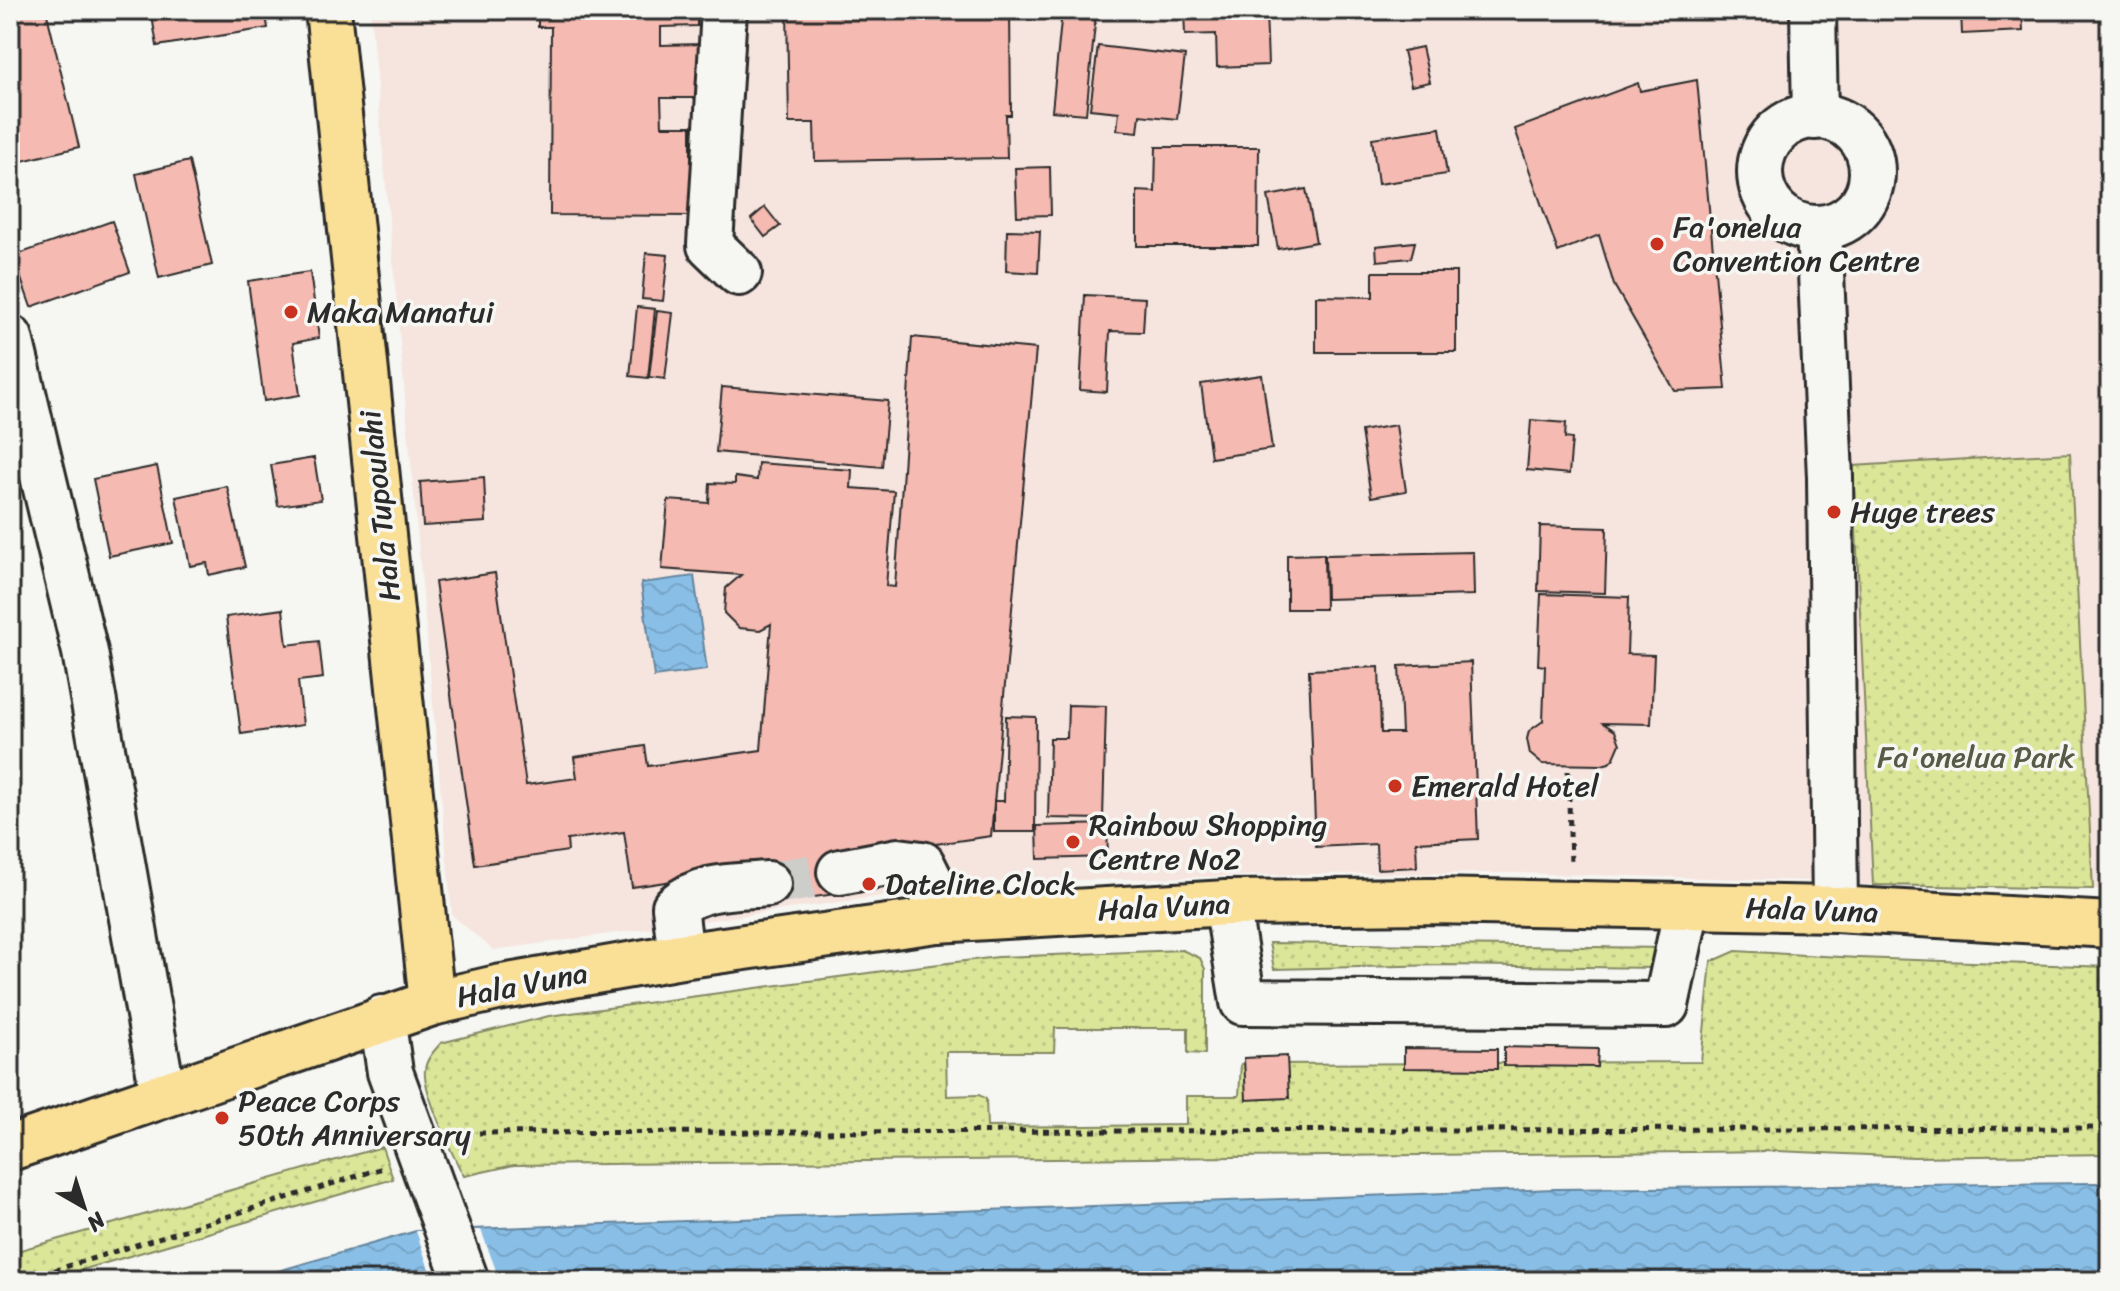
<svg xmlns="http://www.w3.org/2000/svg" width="2120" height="1291" font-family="Sriracha,sans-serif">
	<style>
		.built { fill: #f6e4de }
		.park { fill: url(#park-dots); stroke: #838862; stroke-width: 2 }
		.water { fill: url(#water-waves); stroke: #63849c; stroke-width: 2 }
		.pier { fill: #f6f6f2 }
		.building { fill: #f5bab1; stroke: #2b2b2b; stroke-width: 2 }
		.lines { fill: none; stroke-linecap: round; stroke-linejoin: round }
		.minor-tunnel { stroke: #cdcdca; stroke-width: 44; stroke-dasharray: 44 22; stroke-linecap: butt }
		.minor-casing { stroke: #2b2b2b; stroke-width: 50 }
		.major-casing { stroke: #2b2b2b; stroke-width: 50 }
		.path { stroke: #2b2b2b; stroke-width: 5; stroke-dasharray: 6 6; stroke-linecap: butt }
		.minor { stroke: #f6f6f2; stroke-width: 44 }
		.major { stroke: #fadf96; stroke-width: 44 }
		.poi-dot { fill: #c8321e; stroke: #f6f6f2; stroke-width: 3 }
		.labels { text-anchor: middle; stroke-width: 7; stroke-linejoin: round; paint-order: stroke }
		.poi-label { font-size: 30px; fill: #2b2b2b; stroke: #f6f6f2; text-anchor: start }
		.street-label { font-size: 30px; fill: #2b2b2b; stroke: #f6f6f2 }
		.park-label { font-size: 30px; fill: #575a46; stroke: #f6f6f2 }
	</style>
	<defs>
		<pattern id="park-dots" width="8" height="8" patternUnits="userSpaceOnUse" patternTransform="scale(2)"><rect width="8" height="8" fill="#dbe699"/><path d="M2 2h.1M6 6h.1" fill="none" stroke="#bcc584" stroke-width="1.8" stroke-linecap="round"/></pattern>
		<pattern id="water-waves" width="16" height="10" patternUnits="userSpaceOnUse" patternTransform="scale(2)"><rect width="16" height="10" fill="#89bfe7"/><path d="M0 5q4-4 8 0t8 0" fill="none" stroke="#76a4c6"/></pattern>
	</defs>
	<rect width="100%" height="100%" fill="#f6f6f2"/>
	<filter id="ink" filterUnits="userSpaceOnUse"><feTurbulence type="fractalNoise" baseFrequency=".0125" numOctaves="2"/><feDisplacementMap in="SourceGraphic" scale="16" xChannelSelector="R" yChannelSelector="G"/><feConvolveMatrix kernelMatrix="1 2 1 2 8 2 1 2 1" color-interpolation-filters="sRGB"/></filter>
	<g filter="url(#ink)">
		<path class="built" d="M370,10H2110V890L2093,889L2069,453L1853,466L1873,885L1813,881L1515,873L1299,874L977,883L493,950L452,915Z"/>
		<g class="park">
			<path d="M2070,453L2093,889L1873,885L1853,466Z"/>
			<path d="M1269,943L1665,948L1655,968L1444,965L1274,969Z"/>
			<path d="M1182,950L1200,958L1205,969V1054L1188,1053V1028H1055L1054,1052H946L947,1096L979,1095L986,1099L987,1127L1186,1125V1096H1239L1241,1064L1701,1062L1711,962L1736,951L1858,958L2110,967V1154L1914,1157L1777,1151L514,1165L464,1176C453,1157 422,1089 425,1070C426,1059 434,1051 441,1043L549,1016L898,969L998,957Z"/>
			<path d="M382,1147L393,1179L44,1281H10V1253Z"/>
		</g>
		<g class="water">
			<path d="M694,576L707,670L654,677L641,583Z"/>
			<path d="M2096,1183L2110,1185V1281H243L416,1231L1555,1189Z"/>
		</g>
		<path class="pier" d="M481,1230L500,1281H433L416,1231Z"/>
		<g class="building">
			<path d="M10,10H46L79,147L10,164Z"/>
			<path d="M151,10H265L268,28L157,46Z"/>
			<path d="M538,10H697V26L661,27V45L701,44V98H661L662,126H691V216L550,215L551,27H538Z"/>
			<path d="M787,10H1010L1011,115H1006L1007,158L815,161L814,123H789Z"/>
			<path d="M1184,10H1266L1268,65L1217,67L1216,34L1185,35Z"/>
			<path d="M1961,10H2022L2023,31L1962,34Z"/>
			<path d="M1062,11L1096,14L1086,114L1052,111Z"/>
			<path d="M1098,46L1185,56L1177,119L1140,115L1138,132L1117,130L1119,112L1090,109Z"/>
			<path d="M1422,47L1430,82L1411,86L1403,51Z"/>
			<path d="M1697,80L1726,389L1675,391L1614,285L1599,235L1558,252L1515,129L1638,83L1640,91Z"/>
			<path d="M1440,128L1447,174L1378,184L1372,138Z"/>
			<path d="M1156,147H1259L1258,246H1137V191L1155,192Z"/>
			<path d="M189,161L212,265L159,278L136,174Z"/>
			<path d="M1050,167L1051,215L1017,216L1015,168Z"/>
			<path d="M1306,189L1316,242L1278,249L1268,196Z"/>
			<path d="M765,207L780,226L765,237L751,219Z"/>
			<path d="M112,221L130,272L31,307L13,256Z"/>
			<path d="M1007,230L1040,231L1038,273L1006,271Z"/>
			<path d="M1415,242L1411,258L1377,261L1376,246Z"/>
			<path d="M646,253L668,255L663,301L642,299Z"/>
			<path d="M310,272L319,338L293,343L300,395L264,401L248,281Z"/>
			<path d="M1373,272H1456V352H1316V296L1373,297Z"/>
			<path d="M1085,295L1145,298L1143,332L1110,331L1107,392L1080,390Z"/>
			<path d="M637,307L655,309L648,378L630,376Z"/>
			<path d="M657,311L673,313L665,379L649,377Z"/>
			<path d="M912,337L1036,349L991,836L838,858L843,893L771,903L766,867L632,887L624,832L567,840L568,851L475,865L435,582L495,573L526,785L577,778L574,757L645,746L648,766L761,750L771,624L760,630L739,628L724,613L726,588L741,575L662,569L668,500L709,503L710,483L735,484V477L757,480L758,463L852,470L851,488L894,491L886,586L895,587Z"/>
			<path d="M1262,375L1272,449L1211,458L1201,384Z"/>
			<path d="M722,387L888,401L882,467L716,452Z"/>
			<path d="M1531,420L1566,423L1565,438L1572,439L1569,474L1527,470Z"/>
			<path d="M1396,425L1406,491L1371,497L1361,431Z"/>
			<path d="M314,458L321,500L278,506L271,465Z"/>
			<path d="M157,466L173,543L109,556L93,479Z"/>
			<path d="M484,477L486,522L423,526L420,482Z"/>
			<path d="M227,486L245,567L209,575L207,563L190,566L176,497Z"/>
			<path d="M1540,526L1607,528L1605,593L1538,591Z"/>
			<path d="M1473,552L1474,595L1326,599L1325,555Z"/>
			<path d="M1324,554L1325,609H1287V555Z"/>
			<path d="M1541,594L1629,597L1627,654L1654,655L1651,724L1603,723L1615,731L1620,744L1614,758L1609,763L1602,765L1542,764L1530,754L1527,739L1529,731L1543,721L1545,666L1538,665Z"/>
			<path d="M283,609L287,645L319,641L323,678L298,681L303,725L241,734L226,617Z"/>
			<path d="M1471,662L1478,839L1416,842L1417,867L1377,869L1376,844L1316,847L1309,670L1379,667L1381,733H1402L1399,666Z"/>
			<path d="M1068,705L1106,706L1103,819L1048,818L1050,738H1067Z"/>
			<path d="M1006,716L1036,717L1035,832H994V801H1004Z"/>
			<path d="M1107,824L1108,857L1038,859L1037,826Z"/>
			<path d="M1504,1047L1598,1049L1597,1067L1504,1066Z"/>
			<path d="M1404,1048L1497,1049V1069L1404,1068Z"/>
			<path d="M1287,1056L1289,1098L1246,1100L1244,1058Z"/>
		</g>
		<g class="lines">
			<path class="minor-tunnel" d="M768,884L840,872"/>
			<defs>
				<g id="minor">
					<path d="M724,10L710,245L739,273"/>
					<path d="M1813,10L1815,117"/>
					<circle cx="1816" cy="172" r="56"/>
					<path d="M1819,228L1830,477L1835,909"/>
					<path d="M10,338L85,652L163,1094"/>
					<path d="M840,872L898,861L922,864L930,880L937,920"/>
					<path d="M1227,903L1243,1002L1666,1005L1687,907"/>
					<path d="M681,956L675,907C700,884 737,887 768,884"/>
					<path d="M382,1018L390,1072L466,1281"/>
				</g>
				<g id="major">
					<path d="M328,10L432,1003"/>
					<path d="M10,1148L432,1003L497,988L681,956L937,920L1227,903L1430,901L1835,909L2110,925"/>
				</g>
			</defs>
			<use href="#minor" class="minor-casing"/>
			<use href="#major" class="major-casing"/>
			<g class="path">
				<path d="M1568,771L1571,863"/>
				<path d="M455,1133L2110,1128"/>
				<path d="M20,1281L383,1168"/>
			</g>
			<use href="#minor" class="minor"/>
			<use href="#major" class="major"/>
		</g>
	</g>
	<g class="poi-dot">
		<circle cx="1657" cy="244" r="8"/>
		<circle cx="291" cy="312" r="8"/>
		<circle cx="1834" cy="512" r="8"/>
		<circle cx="1395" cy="786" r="8"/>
		<circle cx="1073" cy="842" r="8"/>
		<circle cx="869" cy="884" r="8"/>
		<circle cx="222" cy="1118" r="8"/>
	</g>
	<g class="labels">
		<g class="poi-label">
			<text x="1673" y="237">Fa'onelua<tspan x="1673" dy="34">Convention Centre</tspan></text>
			<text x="307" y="322">Maka Manatui</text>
			<text x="1850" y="522">Huge trees</text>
			<text x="1411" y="796">Emerald Hotel</text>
			<text x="1089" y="835">Rainbow Shopping<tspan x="1089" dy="34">Centre No2</tspan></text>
			<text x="885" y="894">Dateline Clock</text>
			<text x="238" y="1111">Peace Corps<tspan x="238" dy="34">50th Anniversary</tspan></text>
		</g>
		<g class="street-label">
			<text transform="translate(380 506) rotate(-96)" y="10">Hala Tupoulahi</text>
			<text transform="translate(1164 907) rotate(-3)" y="10">Hala Vuna</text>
			<text transform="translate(1812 910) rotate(2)" y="10">Hala Vuna</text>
			<text transform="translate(522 985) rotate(-11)" y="10">Hala Vuna</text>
		</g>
		<g class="park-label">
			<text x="1976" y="767">Fa'onelua Park</text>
		</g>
	</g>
	<rect width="2120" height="1291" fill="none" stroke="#f6f6f2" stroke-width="40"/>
	<rect x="20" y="20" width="2080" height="1251" fill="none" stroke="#2b2b2b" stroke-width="3" filter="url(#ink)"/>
	<g transform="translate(84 1207) rotate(141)" stroke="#f6f6f2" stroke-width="6" paint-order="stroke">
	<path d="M0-6L14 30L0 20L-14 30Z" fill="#2b2b2b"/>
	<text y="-12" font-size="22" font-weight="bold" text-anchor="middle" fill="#2b2b2b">N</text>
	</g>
</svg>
